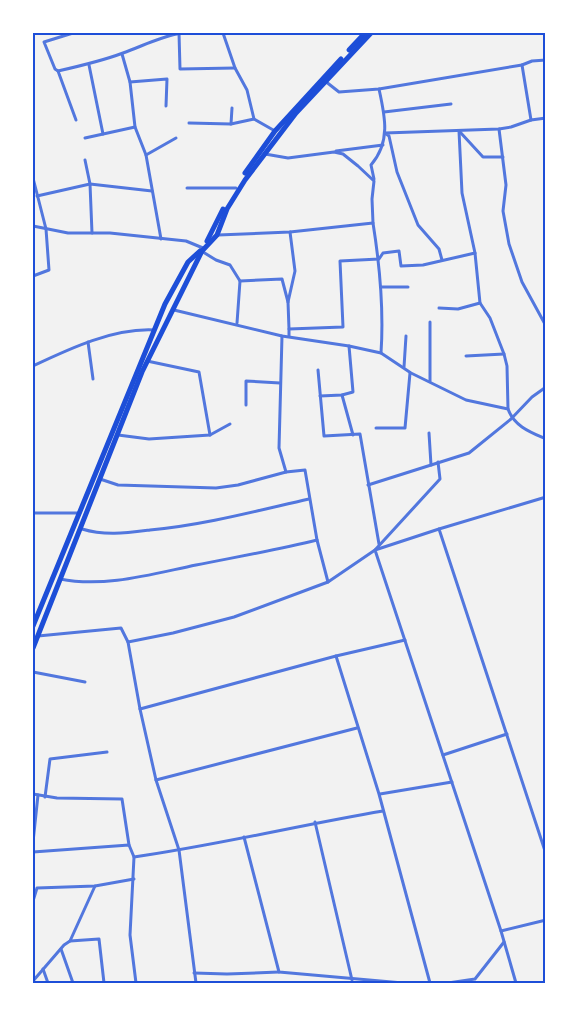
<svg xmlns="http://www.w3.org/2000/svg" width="579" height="1016" font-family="'IBM Plex Sans',sans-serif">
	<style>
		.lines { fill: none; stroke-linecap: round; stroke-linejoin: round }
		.minor { stroke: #5277de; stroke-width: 3 }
		.primary { stroke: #1d4ed8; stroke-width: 5 }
		.neatline { fill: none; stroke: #1d4ed8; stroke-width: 2 }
	</style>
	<rect width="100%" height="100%" fill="#f2f2f2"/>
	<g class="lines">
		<g class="minor">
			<path d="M73,33L44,42L55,69L58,71C80,66 102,61 123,53C143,46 161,36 182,33"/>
			<path d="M179,33L180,69L235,68"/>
			<path d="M223,33L235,68L247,90L254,119L275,131"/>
			<path d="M122,54L130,82L135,127L146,155L161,239"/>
			<path d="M89,65L103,134"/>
			<path d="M522,65L532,61L546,60"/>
			<path d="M58,71L76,120"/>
			<path d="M325,81L339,92L379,89L522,65L531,120L546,118"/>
			<path d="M130,82L167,79L166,106"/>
			<path d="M384,112L451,104"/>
			<path d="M189,123L231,124L254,119"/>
			<path d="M231,124L232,108"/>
			<path d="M499,129L506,185L503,211L509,244L522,282L546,326"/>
			<path d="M459,131L462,193L475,253L480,303L490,318L504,354L507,366L508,409"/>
			<path d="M460,132L483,157H503"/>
			<path d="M85,138L135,127"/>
			<path d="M336,151L383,145"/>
			<path d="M265,154L288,158L334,152L343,154L358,166L374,181L372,199L373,223"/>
			<path d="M146,155L176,138"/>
			<path d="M85,160L90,184L92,233"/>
			<path d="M33,178L46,229L49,270L33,276"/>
			<path d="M374,179L371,165C391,142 385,116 379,89"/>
			<path d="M187,188H236"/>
			<path d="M37,196L90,184L152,191"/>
			<path d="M33,226L68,233H110L186,241L203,248"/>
			<path d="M218,235L290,232L373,223C380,267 384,309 381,353"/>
			<path d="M203,252L216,260L230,265L240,281L282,279L288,302"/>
			<path d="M442,260L439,249L418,225L397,172L389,136L385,133L499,129L511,127L531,120"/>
			<path d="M381,287H408"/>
			<path d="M439,308L458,309L480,303"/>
			<path d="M174,310L282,336L349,346L381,353L411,373L466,400L508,409C514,426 530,432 546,439"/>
			<path d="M237,323L240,281"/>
			<path d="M289,329L288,302L295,271L290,232"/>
			<path d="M282,336L279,448L286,472L305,470L317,540L328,582"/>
			<path d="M289,336V329L343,327L340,261L379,259L383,253L399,251L401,266L423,265L475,253"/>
			<path d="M88,342L93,379"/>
			<path d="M466,356L504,354"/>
			<path d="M33,366C69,349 113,328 154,330"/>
			<path d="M404,367L406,336"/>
			<path d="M318,370L324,436L360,434L379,544"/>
			<path d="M430,381V322"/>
			<path d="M342,395L353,435"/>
			<path d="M320,396L342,395L353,392L349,346"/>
			<path d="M246,405V381L280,383"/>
			<path d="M376,428H405L410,373"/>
			<path d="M429,433L431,465"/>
			<path d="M118,435L149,439L210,435L199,372L147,361"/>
			<path d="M210,435L230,424"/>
			<path d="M100,479L118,485L216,488L238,485L286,472"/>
			<path d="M368,485L469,453L511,419L532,397L546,387"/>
			<path d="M546,497L439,529L546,854"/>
			<path d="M33,513H79"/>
			<path d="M82,529C105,536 126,533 150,530C204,525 256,511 309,499"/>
			<path d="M439,529L375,550L501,931L516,983"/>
			<path d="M60,579C105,588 152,574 196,565C236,557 277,550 317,540"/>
			<path d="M38,636L121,628L128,642L173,633L234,617L328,582L375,550L440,479L438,462"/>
			<path d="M128,642L140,709L156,780L179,850L196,983"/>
			<path d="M336,656L379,794L430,983"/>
			<path d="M33,672L85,682"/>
			<path d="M140,709L336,656L405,640"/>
			<path d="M443,755L507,734"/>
			<path d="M156,780L357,728"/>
			<path d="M33,794L57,798L122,799L129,845"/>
			<path d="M380,794L452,782"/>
			<path d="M45,797L50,759L107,752"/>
			<path d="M315,822L352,980"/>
			<path d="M244,837L279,972L403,983"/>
			<path d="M33,842L38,795"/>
			<path d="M33,852L129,845L134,857C218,845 300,825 383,811"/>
			<path d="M134,857L130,935L136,983"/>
			<path d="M33,901L37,888L95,886L134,879"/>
			<path d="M501,931L546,920"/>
			<path d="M70,941L99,939L104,983"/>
			<path d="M61,949L73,983"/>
			<path d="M43,969L48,983"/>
			<path d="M194,973L227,974L279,972"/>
			<path d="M33,981L64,945L70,941L95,886"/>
			<path d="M448,983L475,979L504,942"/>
		</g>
		<g class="primary">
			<path d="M349,50L365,33"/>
			<path d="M245,173L275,131L341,59"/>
			<path d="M207,241L223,209"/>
			<path d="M33,626L165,304L188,262L200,251"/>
			<path d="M33,648L142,372L202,251L217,235L227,209L245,180L296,113L371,33"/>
		</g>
	</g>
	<rect width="579" height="1016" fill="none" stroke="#ffffff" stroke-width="69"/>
	<rect x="34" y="34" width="510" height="948" class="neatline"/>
</svg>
